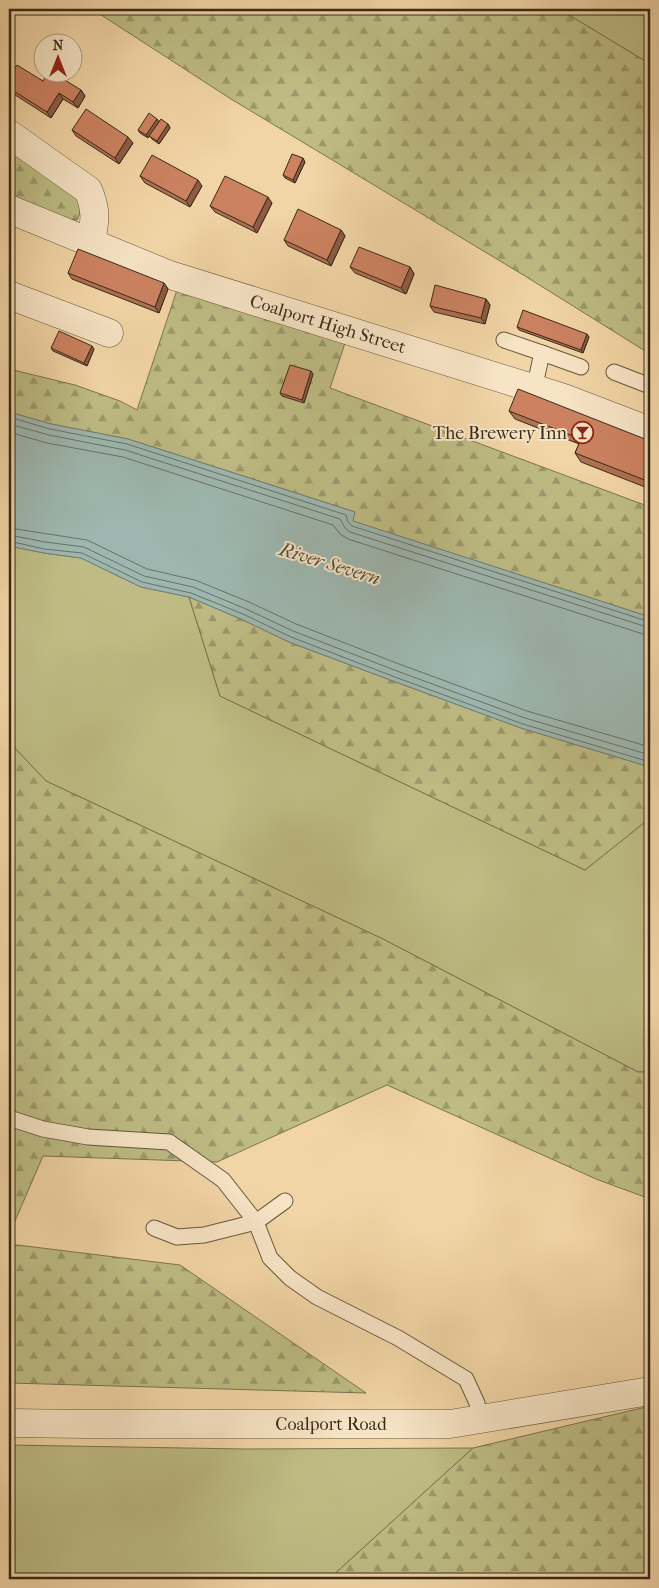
<svg xmlns="http://www.w3.org/2000/svg" width="659" height="1588" font-family="'IM FELL French Canon',serif">
	<style>
		.grass { fill: #bebc84; stroke: #7b744f }
		.forest { fill: url(#forest-firs); stroke: #7b744f }
		.water { fill: #9db7b0; stroke: #757f74 }
		.lines { fill: none; stroke-linecap: round; stroke-linejoin: round }
		.shore { stroke: #6a7165; stroke-width: 1 }
		.service-casing { stroke: #66563d; stroke-width: 17 }
		.minor-casing { stroke: #66563d; stroke-width: 29 }
		.tertiary-casing { stroke: #66563d; stroke-width: 29 }
		.service { stroke: #f7e4c5; stroke-width: 15 }
		.minor { stroke: #f7e4c5; stroke-width: 28 }
		.tertiary { stroke: #f7e4c5; stroke-width: 28 }
		.wall { fill: #af7053; stroke: #382b1a }
		.shaded-wall { fill: #8f5b43; stroke: #382b1a }
		.building { fill: #cc8260; stroke: #382b1a }
		.labels { text-anchor: middle; stroke-width: 4; stroke-linejoin: round; paint-order: stroke }
		.street-label { font-size: 18px; fill: #382b1a; stroke: #f7e4c5 }
		.poi-label { font-size: 18px; fill: #382b1a; stroke: #f7e4c5; text-anchor: end }
		.water-label { font-size: 19px; font-style: italic; fill: #514e40; stroke: #f7e4c5 }
	</style>
	<defs>
		<pattern id="forest-firs" width="22" height="20" patternUnits="userSpaceOnUse" patternTransform="scale(1.25)"><rect width="22" height="20" fill="#bebc84"/><path d="M5 1l3.5 6h-7zM16 11l3.5 6h-7z" fill="#9b996b"/></pattern>
	</defs>
	<rect width="100%" height="100%" fill="#f2d5a6"/>
	<filter id="stains"><feTurbulence type="fractalNoise" baseFrequency=".004" numOctaves="4"/><feColorMatrix values="0 0 0 0 .2 0 0 0 0 .09 0 0 0 0 .02 0 0 0 .5 -.17"/></filter>
	<radialGradient id="worn" r=".72"><stop offset=".6" stop-color="#630" stop-opacity="0"/><stop offset="1" stop-color="#630" stop-opacity=".3"/></radialGradient>
	<g class="grass">
		<path d="M559,9H650V64Z"/>
		<path d="M9,546L44,553L81,558L141,587L189,597L220,696L585,870L650,818V1072H638L383,939L46,781L9,742Z"/>
		<path d="M9,1445L244,1449L473,1448L329,1579H9Z"/>
	</g>
	<g class="forest">
		<path d="M92,9H559L650,64V354L525,276L231,99Z"/>
		<path d="M9,148L80,199L81,210L77,220H62L9,198Z"/>
		<path d="M178,287L346,340L330,388L650,507V617L352,521L355,512L128,439L51,424L9,412V369L75,385L120,401L137,410Z"/>
		<path d="M189,597L241,619L289,642L393,681L521,728L650,767V818L585,870L220,696Z"/>
		<path d="M9,742L46,781L383,939L638,1072H650V1199L596,1179L387,1085L217,1162L43,1156L9,1235Z"/>
		<path d="M9,1244L180,1265L366,1393L9,1383Z"/>
		<path d="M650,1406V1579H329L473,1448Z"/>
	</g>
	<path class="water" d="M9,412L51,424L128,439L355,512L353,521L650,617V767L521,728L393,681L289,642L241,619L189,597L141,587L81,558L44,553L9,546Z"/>
	<g class="lines">
		<g class="shore">
			<path d="M9,417L50,429L127,444L346,515L348,522L352,526L650,622"/>
			<path d="M9,424L49,435L125,450L340,519L345,528L350,532L650,628"/>
			<path d="M9,432L47,443L123,457L333,525L340,534L348,539L643,634L650,635"/>
			<path d="M9,528L87,540L147,569L195,580L249,602L296,624L399,664L527,711L650,747"/>
			<path d="M9,535L45,542L84,547L144,576L193,587L246,609L293,631L397,671L525,718L650,755"/>
			<path d="M9,541L44,549L82,553L142,582L191,593L243,614L291,637L395,677L523,724L650,762"/>
		</g>
		<defs>
			<g id="service">
				<path d="M504,340L542,353L534,389"/>
				<path d="M542,353L581,367"/>
				<path d="M614,372L650,386"/>
				<path d="M9,1118L43,1129L88,1137L169,1142L223,1180L256,1222L270,1258L290,1278L317,1297L398,1338L466,1379L477,1403L479,1419"/>
				<path d="M154,1228L177,1237L204,1235L256,1222L285,1201"/>
			</g>
			<g id="minor">
				<path d="M9,134L88,190C97,210 95,221 91,242"/>
				<path d="M9,295L109,333"/>
			</g>
			<g id="tertiary">
				<path d="M9,209L167,274L564,398L650,431"/>
				<path d="M9,1423L86,1424H450L650,1391"/>
			</g>
		</defs>
		<use href="#service" class="service-casing"/>
		<use href="#minor" class="minor-casing"/>
		<use href="#tertiary" class="tertiary-casing"/>
		<use href="#service" class="service"/>
		<use href="#minor" class="minor"/>
		<use href="#tertiary" class="tertiary"/>
	</g>
	<g class="wall">
		<path d="M9,77L43,81L81,90L85,96L78,108L63,99L51,118L9,91Z"/>
		<path d="M159,121L168,124L170,128L159,144L152,139L150,136L148,138L140,133L138,130Z"/>
		<path d="M72,130L133,143L119,164L76,136Z"/>
		<path d="M305,162L295,183L285,178L283,175Z"/>
		<path d="M140,176L202,186L190,207L145,183Z"/>
		<path d="M272,203L257,233L215,212L210,206Z"/>
		<path d="M341,230L345,236L331,266L288,246L284,240Z"/>
		<path d="M350,267H410L414,274L406,294L355,273Z"/>
		<path d="M68,273L164,283L168,289L159,313L72,279Z"/>
		<path d="M486,299L490,305L485,324L434,312L430,306Z"/>
		<path d="M517,327L589,337L583,353L519,330Z"/>
		<path d="M51,348L94,349L87,366L53,351Z"/>
		<path d="M313,374L304,403L282,396L280,393Z"/>
		<path d="M509,411L650,441V489L581,462L575,453L579,444L515,419Z"/>
	</g>
	<g class="shaded-wall">
		<path d="M81,90L85,96L78,108L73,102Z"/>
		<path d="M59,93L63,99L51,118L47,112Z"/>
		<path d="M157,119L159,122L148,138L146,135Z"/>
		<path d="M168,124L170,128L159,144L157,141Z"/>
		<path d="M128,137L133,143L119,164L115,158Z"/>
		<path d="M303,158L305,162L295,183L293,180Z"/>
		<path d="M198,180L202,186L190,207L186,201Z"/>
		<path d="M268,197L272,203L257,233L253,227Z"/>
		<path d="M341,230L345,236L331,266L327,260Z"/>
		<path d="M410,267L414,274L406,294L401,288Z"/>
		<path d="M164,283L168,289L159,313L155,307Z"/>
		<path d="M486,299L490,305L485,324L481,318Z"/>
		<path d="M587,334L589,337L583,353L581,350Z"/>
		<path d="M92,346L94,349L87,366L84,363Z"/>
		<path d="M311,371L313,374L304,403L302,400Z"/>
	</g>
	<g class="building">
		<path d="M17,65L43,81L48,72H52L81,90L73,102L59,93L47,112L9,88V77Z"/>
		<path d="M86,109L128,137L115,158L72,130Z"/>
		<path d="M149,113L157,119L146,135L138,130Z"/>
		<path d="M161,119L168,124L157,141L149,136Z"/>
		<path d="M292,154L303,158L293,180L283,175Z"/>
		<path d="M152,155L198,180L186,201L140,176Z"/>
		<path d="M225,176L268,197L253,227L210,206Z"/>
		<path d="M298,209L341,230L327,260L284,240Z"/>
		<path d="M359,247L410,267L401,288L350,267Z"/>
		<path d="M78,249L164,283L155,307L68,273Z"/>
		<path d="M435,285L486,299L481,318L430,306Z"/>
		<path d="M523,310L587,334L581,350L517,327Z"/>
		<path d="M59,331L92,346L84,363L51,348Z"/>
		<path d="M290,365L311,371L302,400L280,393Z"/>
		<path d="M518,389L650,441V482L575,453L581,439L509,411Z"/>
	</g>
	<defs>
		<symbol id="bar-ring" viewBox="-11 -11 22 22"><circle r="9.5" fill="#f7e4c5" stroke="#8f2418" stroke-width="1.5"/><path d="M-6-5H6L.8 .8V4.5H3.5V6h-7V4.5H-.8V.8Z" fill="#8f2418"/></symbol>
	</defs>
	<g fill-rule="evenodd">
		<use href="#bar-ring" x="570" y="420" width="25" height="25"/>
	</g>
	<g class="labels">
		<g class="street-label">
			<text transform="translate(328 324) rotate(17)" y="6">Coalport High Street</text>
			<text x="331" y="1430">Coalport Road</text>
		</g>
		<g class="poi-label">
			<text x="567" y="439">The Brewery Inn</text>
		</g>
		<g class="water-label">
			<text transform="translate(330 563) rotate(17)" y="7">River Severn</text>
		</g>
	</g>
	<rect width="659" height="1588" fill="none" stroke="#f2d5a6" stroke-width="30"/>
	<rect x="10" y="10" width="639" height="1568" fill="none" stroke="#382b1a" stroke-width="2.5"/>
	<rect x="15" y="15" width="629" height="1558" fill="none" stroke="#382b1a"/>
	<g transform="translate(58 58)"><circle r="24" fill="#f7e4c5" stroke="#ab9a81"/>
	<path d="M0-4L9 19L0 12L-9 19Z" fill="#8f2418"/>
	<text y="-8" font-size="14" font-weight="bold" text-anchor="middle" fill="#382b1a">N</text>
	</g>
	<rect width="100%" height="100%" filter="url(#stains)"/>
	<rect width="100%" height="100%" fill="url(#worn)"/>
</svg>
